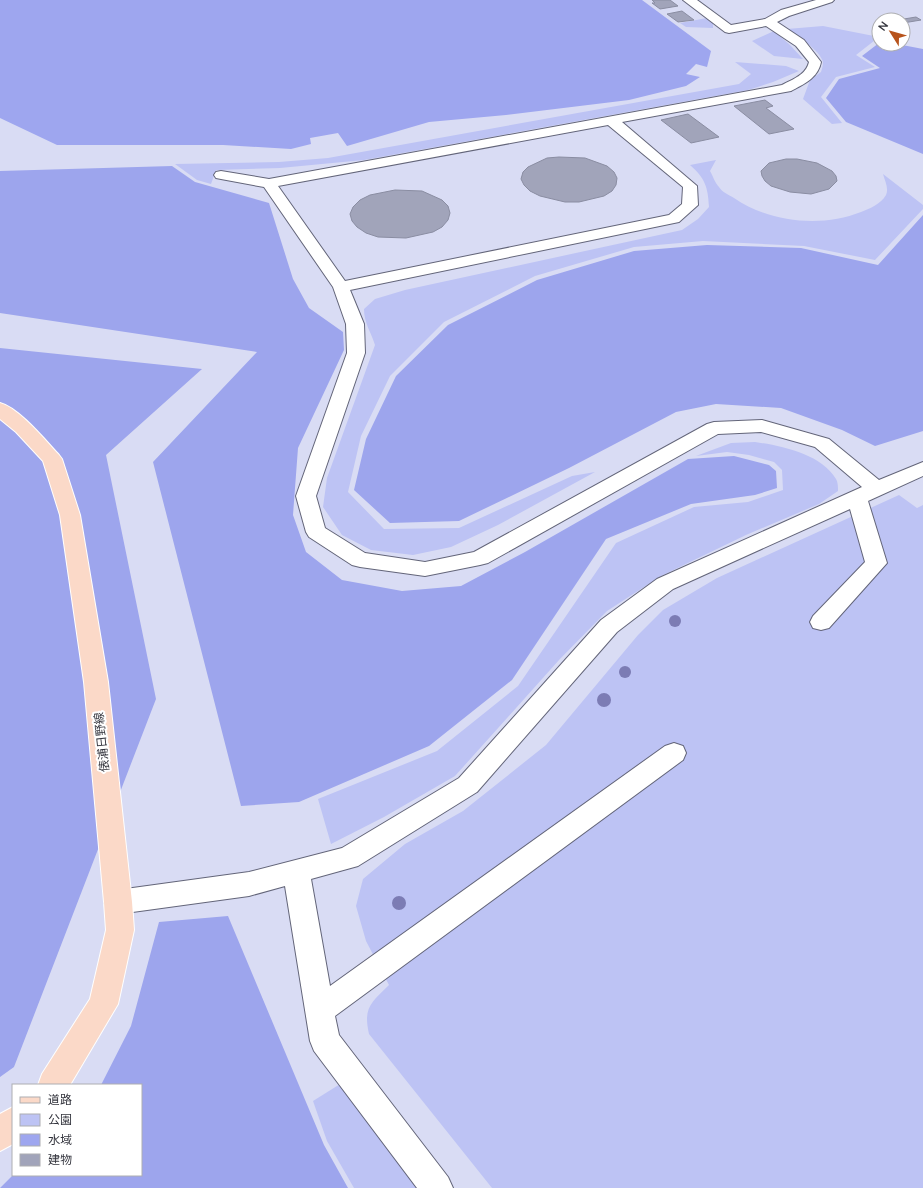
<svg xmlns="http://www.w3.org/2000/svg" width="923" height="1188" font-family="Mulish,'Noto Sans JP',sans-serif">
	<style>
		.green { fill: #bdc3f4 }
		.forest { fill: #9da5ed }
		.water { fill: #9ea6ef }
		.building { fill: #a1a4ba; stroke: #8a8da2 }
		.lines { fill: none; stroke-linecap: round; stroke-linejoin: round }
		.minor-casing { stroke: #636579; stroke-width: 2 }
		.major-casing { stroke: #fff; stroke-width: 2 }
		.minor { fill: #fff; fill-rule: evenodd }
		.major { fill: #fbd9c8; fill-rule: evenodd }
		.tree { fill: #7c7cb4 }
		.labels { text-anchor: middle; stroke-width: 4; stroke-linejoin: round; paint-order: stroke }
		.street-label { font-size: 12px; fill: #33343d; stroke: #fff }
	</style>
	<rect width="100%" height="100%" fill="#d9dcf4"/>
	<g class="green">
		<path d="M707,18L713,22V28L686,27L680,23Z"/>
		<path d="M823,26L879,37L856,55L875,67L836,77L821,97L842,123L832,124L803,99L810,80L821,72C822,69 823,65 823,62C820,50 797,36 787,29Z"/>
		<path d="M774,31L790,45L803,59L774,56L752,41Z"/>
		<path d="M735,62L786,66L799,71L773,82L748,90L364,160L280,168L216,170L211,184L197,180L175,164L279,162L328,158L739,84L751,74Z"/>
		<path d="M716,160L710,171C713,176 715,183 719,187C722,192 729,195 734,198C769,222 821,228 861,212C869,209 881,204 886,195C889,189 885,181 883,174L923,205V209L875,260L804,246L703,241L634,247L535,276L444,322L390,376L361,436L348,492L384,529L459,528L572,476L595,472L498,525L451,547L413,555L371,550L342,535L323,507L327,478L375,345C371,332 364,323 364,309L375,299L405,290L682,230L698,219L709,207C708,187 705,178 690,165Z"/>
		<path d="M755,442C782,446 821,454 836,479C838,482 838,487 838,491L819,504L746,535L661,576L607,611L559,660L455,776L384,817L331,844L318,799L437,751L518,686L616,543L694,507L748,502L783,490L782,470L774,462L749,455L727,452L696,456L731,443Z"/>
		<path d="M899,495L917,508L923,505V1188H492L369,1034C363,1007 371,1003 389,985L366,941L356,906L363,879L405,844L463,811L546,745L638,635L663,610L717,578Z"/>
		<path d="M345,1081L423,1188H354L327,1141L313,1101Z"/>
	</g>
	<g class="forest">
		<path d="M879,43V44H897L923,49V154L846,122L826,98L839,79L880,68L862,56Z"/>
		<path d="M172,166L195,182L269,203L293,279L309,308L343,332L344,350L298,448L293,515L306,552L342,580L402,591L461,586L525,552L688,459L734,456L769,465L776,471L777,488L755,495L691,504L606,539L512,680L429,746L299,802L241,806L153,462L257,352L0,313V171Z"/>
		<path d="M923,215V431L875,446L842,430L781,408L716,404L676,412L569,468L459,521L390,523L354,490L366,439L396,376L448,325L537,280L634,251L707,245L801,248L878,265Z"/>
		<path d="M0,348L202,369L106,455L156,699L14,1067L0,1077Z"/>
		<path d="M228,916L324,1145L348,1188H0L13,1175H141V1085H101L131,1026L159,922Z"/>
	</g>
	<path class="water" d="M0,0H642L711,51L707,67L696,64L686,74L700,77L686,86L629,100L506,115L429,122L347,146L338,133L310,138L311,144L291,149L223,145H57L0,118Z"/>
	<g class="building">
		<path d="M652,0H670L678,6L660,9L652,3H655Z"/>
		<path d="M682,11L694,20L678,22L667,14Z"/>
		<path d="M916,17L921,20L903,23V20H898Z"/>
		<path d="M765,100L773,106L766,108L794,129L769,134L734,106Z"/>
		<path d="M688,114L719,137L691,143L661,120Z"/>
		<path d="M559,157L585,158L607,166L614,172L617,178L616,185L612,191L604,196L579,202H565L540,196L530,191L524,185L521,179L523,172L528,167L547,158Z"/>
		<path d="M786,159H797L817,163L832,171L836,176L837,181L829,189L811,194L790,192L771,186L765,181L762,176L761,171L769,163Z"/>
		<path d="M395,190L422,191L442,200L448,206L450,213L448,220L442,227L433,232L406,238L378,237L366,233L357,227L352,221L350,214L353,207L360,200L370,195Z"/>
	</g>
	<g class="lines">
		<defs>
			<path id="minor" d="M683,0H697L731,25L765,19L781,10L816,0H834L832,2L789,16L777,22L804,40L821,62C818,78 804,84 791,91L622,122L697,186L698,205L679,222L350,290L364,324L365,353L316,496L325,528L365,553L425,562L474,552L707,424L714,422L762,420L829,439L879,480L923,462V476L868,501L887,563L829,628L821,630L813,628L810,622L813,616L865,562L850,509L673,589L617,632L477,792L358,866L311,879L330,986L665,746L674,743L683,746L686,753L683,760L335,1016L339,1035L448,1177L453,1188H417L314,1051L310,1041L285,886L249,896L118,914L108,911L104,902L108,893L118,890L249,872L342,848L459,778L601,620L657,579L862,487L815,447L761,432L718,434L488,563L480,565L425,576L360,567L352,565L309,537L306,532L296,496L347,353L346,324L333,287L264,187L221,179L216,178L214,175L216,172L221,171L269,179L782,85C793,79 806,75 809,62L796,46L766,26L729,33L725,32ZM608,125L683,187L682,204L669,215L345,281L278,186Z"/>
			<g id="major">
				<path d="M0,403C19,408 45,440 59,455L62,459L80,515L108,682L132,902L134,930L118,1004L70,1085H38L42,1074L90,999L106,930L104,902L84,682L60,515L43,461L16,432L0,419Z"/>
				<path d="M13,1107V1144L0,1151V1114Z"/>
			</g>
		</defs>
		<use href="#minor" class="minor-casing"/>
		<use href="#major" class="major-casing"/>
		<use href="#minor" class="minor"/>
		<use href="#major" class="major"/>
	</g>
	<g class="tree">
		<circle cx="675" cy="621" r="6"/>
		<circle cx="625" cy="672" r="6"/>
		<circle cx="604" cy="700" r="7"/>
		<circle cx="399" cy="903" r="7"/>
	</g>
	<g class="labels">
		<g class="street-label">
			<text transform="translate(102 742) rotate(-96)" y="4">俵浦日野線</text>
		</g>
	</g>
	<rect x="12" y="1084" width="130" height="92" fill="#ffffff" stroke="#adaeb1"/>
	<rect x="20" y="1097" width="20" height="6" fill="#fbd9c8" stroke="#adaeb1"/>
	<text x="48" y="1104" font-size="12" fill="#33343d">道路</text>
	<rect x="20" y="1114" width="20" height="12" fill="#bdc3f4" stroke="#adaeb1"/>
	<text x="48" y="1124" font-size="12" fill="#33343d">公園</text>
	<rect x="20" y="1134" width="20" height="12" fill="#9ea6ef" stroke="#adaeb1"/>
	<text x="48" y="1144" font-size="12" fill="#33343d">水域</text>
	<rect x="20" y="1154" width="20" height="12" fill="#a1a4ba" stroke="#adaeb1"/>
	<text x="48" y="1164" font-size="12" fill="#33343d">建物</text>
	<g transform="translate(891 32) rotate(307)"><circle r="19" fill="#ffffff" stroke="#adaeb1"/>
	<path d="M0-3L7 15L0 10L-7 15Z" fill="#b7531c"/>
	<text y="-6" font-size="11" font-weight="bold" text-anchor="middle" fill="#33343d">N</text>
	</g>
</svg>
